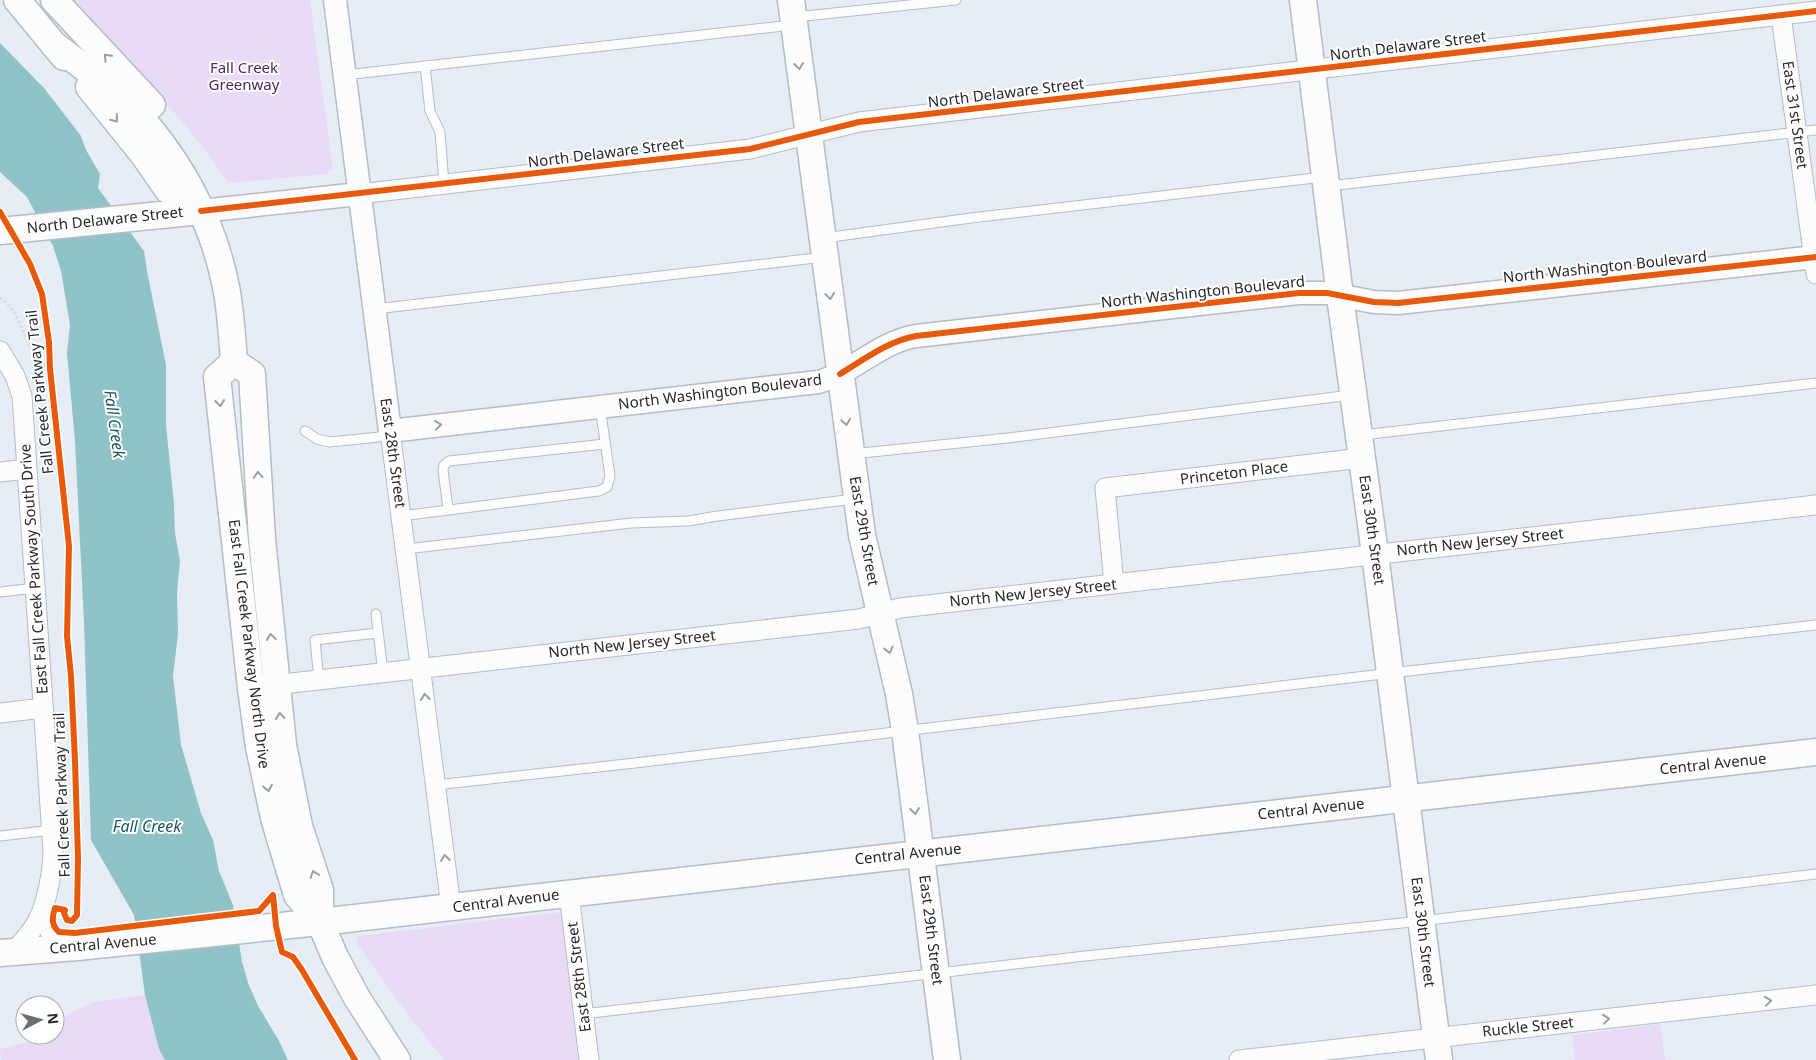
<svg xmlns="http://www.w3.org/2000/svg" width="1816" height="1060" font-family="'Noto Sans',sans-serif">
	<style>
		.green { fill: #e7dbf8 }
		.water { fill: #90c3c8 }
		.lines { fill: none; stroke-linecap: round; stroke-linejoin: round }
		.service-casing { stroke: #b7bcc2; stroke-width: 11 }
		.minor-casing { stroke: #b7bcc2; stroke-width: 21 }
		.tertiary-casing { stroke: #b7bcc2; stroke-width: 25 }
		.secondary-casing { stroke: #b7bcc2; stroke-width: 29 }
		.path { stroke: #d8dadc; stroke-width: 3; stroke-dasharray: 2.5 2.5; stroke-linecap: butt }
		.service { stroke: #fbfcfe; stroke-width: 9 }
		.minor { stroke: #fbfcfe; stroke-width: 19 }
		.tertiary { stroke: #fbfcfe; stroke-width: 22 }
		.secondary { stroke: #fbfcfe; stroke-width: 26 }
		.cycleway-casing { stroke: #fff; stroke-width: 9 }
		.cycleway { stroke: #e8590c; stroke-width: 6 }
		.oneway { stroke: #9b9ea1 }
		.labels { text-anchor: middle; stroke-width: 4; stroke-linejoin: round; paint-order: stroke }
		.street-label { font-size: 15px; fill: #262b30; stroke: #fff }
		.park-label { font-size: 15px; fill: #4c2860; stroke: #fff }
		.water-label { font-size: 16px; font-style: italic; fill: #1a575a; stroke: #fff }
	</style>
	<rect width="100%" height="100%" fill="#e6edf5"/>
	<g class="green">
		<path d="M70,0H310L333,170L328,171L327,174L228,183L205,150L180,119Z"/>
		<path d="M561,912L578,1060H445L425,1037L418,1025L416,1026L360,948L357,943V937L359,936Z"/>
		<path d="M145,995L159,1049L165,1060H1L0,1049L27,1042L32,1035H55V1021L94,1002Z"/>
		<path d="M1660,1024L1665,1060H1575L1572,1035Z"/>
	</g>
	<path class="water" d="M0,43L44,88L81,136L86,150L100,174L98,188L144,251L147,271L166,365V425L174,504L175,533L180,561L177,592L178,634L173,676L181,745L201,813L213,840L219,871L233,905L242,962L248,983L258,1006L278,1039L288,1060H165L159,1049L145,995L134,915L91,840L84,623L75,441L67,353L70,325L61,271L53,246L27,197L0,172Z"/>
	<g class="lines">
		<defs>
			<g id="service">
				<path d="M796,17L956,0"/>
				<path d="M425,66L430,111L440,132L444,184"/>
				<path d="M345,75L792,25"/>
				<path d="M1329,186L1816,130"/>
				<path d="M824,238L971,218L1323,177"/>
				<path d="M375,309L824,257"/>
				<path d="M305,431L317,439L330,442L379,437L390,431"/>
				<path d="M1362,435L1816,383"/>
				<path d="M852,454L1008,438L1351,395"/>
				<path d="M448,509L443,470L444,465L449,461L605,444"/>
				<path d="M401,516L599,491L607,487L610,476L600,407"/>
				<path d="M406,549L631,523L688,521L718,516L854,499"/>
				<path d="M0,592L35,588"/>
				<path d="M376,614L383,673"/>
				<path d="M319,680L315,640L378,633"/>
				<path d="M436,785L635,763L1391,673L1816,625"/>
				<path d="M0,836L52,830"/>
				<path d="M583,1014L1085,956L1421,921L1816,874"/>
			</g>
			<g id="minor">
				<path d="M1781,15L1816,274"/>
				<path d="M359,194L750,149L859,122L1816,11"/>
				<path d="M0,351L15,376L22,396L53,850C53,870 47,902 38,920C32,932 22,942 14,952"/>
				<path d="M390,431L451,907"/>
				<path d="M0,472L27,469"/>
				<path d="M1114,584L1105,488L1362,458"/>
				<path d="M265,686L859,619L900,608L1816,505"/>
				<path d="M0,713L43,708"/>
				<path d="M569,893L589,1060"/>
				<path d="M42,911L50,932L67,948"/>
				<path d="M1239,1060L1816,995"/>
			</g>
			<g id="tertiary">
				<path d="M335,0L390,431L818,382C853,373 879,342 916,336L1299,293H1327L1374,302L1398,303L1816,257"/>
				<path d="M201,211L359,194"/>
			</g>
			<g id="secondary">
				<path d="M17,0L64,57"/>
				<path d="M54,0L152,105"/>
				<path d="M791,0L862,535L899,694L905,731L947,1060"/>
				<path d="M1303,0L1340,296L1375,554L1439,1060"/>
				<path d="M54,45C78,63 104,81 126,102C176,153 212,216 226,287C231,312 232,337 234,362"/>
				<path d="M89,87L143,154L168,190L201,211"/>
				<path d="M0,231L201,211"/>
				<path d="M234,362L217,377L251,688L259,747L274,818L297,895L320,922L335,957L357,998L397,1060"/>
				<path d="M234,362L252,374L262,539L283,745L299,826L320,890V922"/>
				<path d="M0,953L77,947L320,922L1816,752"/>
			</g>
		</defs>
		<use href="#service" class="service-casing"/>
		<use href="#minor" class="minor-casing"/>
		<use href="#tertiary" class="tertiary-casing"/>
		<use href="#secondary" class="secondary-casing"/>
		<path class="path" d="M0,298C17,308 22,332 31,348C35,357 43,363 50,369"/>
		<use href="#service" class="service"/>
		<use href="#minor" class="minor"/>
		<use href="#tertiary" class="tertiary"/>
		<use href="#secondary" class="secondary"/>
		<defs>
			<g id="cycleway">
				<path d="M201,211L750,149L859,122L1816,11"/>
				<path d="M0,212L30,264L42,294L49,342L50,369L69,546L67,636L71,676L75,761L78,858L77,915L72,921L67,920L64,913L65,910L55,908C52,918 51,925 59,932L75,933L259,911L273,895L276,926L282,952L293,957L302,970L355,1060"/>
				<path d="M840,374C863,360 888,341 916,336L1299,293H1327L1374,302L1398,303L1816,257"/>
			</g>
		</defs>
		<use href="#cycleway" class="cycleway-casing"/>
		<use href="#cycleway" class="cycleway"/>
	</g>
	<defs><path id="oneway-chevron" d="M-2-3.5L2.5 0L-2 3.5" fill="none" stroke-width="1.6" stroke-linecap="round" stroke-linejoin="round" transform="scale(1.25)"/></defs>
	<g class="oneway">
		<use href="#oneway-chevron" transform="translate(107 57) rotate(-133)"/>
		<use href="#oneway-chevron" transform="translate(799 66) rotate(83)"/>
		<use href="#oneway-chevron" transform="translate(115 119) rotate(51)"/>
		<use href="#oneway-chevron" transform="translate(830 296) rotate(82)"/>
		<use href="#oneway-chevron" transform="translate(220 403) rotate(83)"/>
		<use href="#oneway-chevron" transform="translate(846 422) rotate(82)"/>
		<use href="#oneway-chevron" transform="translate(438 425) rotate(-6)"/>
		<use href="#oneway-chevron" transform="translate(258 475) rotate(-94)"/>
		<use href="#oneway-chevron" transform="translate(271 637) rotate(-96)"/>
		<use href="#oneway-chevron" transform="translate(889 650) rotate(76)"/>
		<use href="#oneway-chevron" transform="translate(425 697) rotate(-97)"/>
		<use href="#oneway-chevron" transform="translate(280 716) rotate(-96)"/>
		<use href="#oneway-chevron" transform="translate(268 788) rotate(79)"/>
		<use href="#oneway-chevron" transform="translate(915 811) rotate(83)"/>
		<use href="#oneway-chevron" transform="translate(445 858) rotate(-97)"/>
		<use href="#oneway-chevron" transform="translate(314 874) rotate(-109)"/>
		<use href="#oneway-chevron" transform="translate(1768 1001) rotate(-6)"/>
		<use href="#oneway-chevron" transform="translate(1606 1019) rotate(-6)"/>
	</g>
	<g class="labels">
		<g class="street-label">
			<text transform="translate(1408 46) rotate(-7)" y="5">North Delaware Street</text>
			<text transform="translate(1006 93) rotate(-7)" y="5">North Delaware Street</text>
			<text transform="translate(1795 115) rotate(82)" y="5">East 31st Street</text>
			<text transform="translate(606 153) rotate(-7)" y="5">North Delaware Street</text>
			<text transform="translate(105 220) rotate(-6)" y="5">North Delaware Street</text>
			<text transform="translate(1605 267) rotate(-6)" y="5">North Washington Boulevard</text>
			<text transform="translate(1203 292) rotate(-6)" y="5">North Washington Boulevard</text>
			<text transform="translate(40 392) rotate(-96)" y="5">Fall Creek Parkway Trail</text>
			<text transform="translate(720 392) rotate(-7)" y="5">North Washington Boulevard</text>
			<text transform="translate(393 453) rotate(82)" y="5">East 28th Street</text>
			<text transform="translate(1234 473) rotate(-7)" y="5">Princeton Place</text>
			<text transform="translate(1372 530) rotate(82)" y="5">East 30th Street</text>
			<text transform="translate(864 531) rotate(80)" y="5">East 29th Street</text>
			<text transform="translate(1480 542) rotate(-6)" y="5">North New Jersey Street</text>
			<text transform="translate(34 569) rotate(-94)" y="5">East Fall Creek Parkway South Drive</text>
			<text transform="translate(1033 593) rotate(-6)" y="5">North New Jersey Street</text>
			<text transform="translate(249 644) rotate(83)" y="5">East Fall Creek Parkway North Drive</text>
			<text transform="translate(632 644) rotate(-6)" y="5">North New Jersey Street</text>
			<text transform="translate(1713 764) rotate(-6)" y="5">Central Avenue</text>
			<text transform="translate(62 795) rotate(-92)" y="5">Fall Creek Parkway Trail</text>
			<text transform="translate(1311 809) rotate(-6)" y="5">Central Avenue</text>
			<text transform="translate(908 854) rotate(-6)" y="5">Central Avenue</text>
			<text transform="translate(506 901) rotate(-7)" y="5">Central Avenue</text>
			<text transform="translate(931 930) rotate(83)" y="5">East 29th Street</text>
			<text transform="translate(1423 932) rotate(83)" y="5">East 30th Street</text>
			<text transform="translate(103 944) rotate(-5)" y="5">Central Avenue</text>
			<text transform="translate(579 977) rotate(-97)" y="5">East 28th Street</text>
			<text transform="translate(1528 1027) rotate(-6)" y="5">Ruckle Street</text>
		</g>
		<g class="park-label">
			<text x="244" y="73">Fall Creek<tspan x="244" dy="17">Greenway</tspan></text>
		</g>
		<g class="water-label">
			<text transform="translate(115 424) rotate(82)" y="6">Fall Creek</text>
			<text x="147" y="832">Fall Creek</text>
		</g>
	</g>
	<g transform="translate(40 1020) rotate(84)"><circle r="24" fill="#ffffff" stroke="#a8aaac"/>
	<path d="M0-4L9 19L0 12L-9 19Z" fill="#696f75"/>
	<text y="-8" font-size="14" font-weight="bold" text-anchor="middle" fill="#262b30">N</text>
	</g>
</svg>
